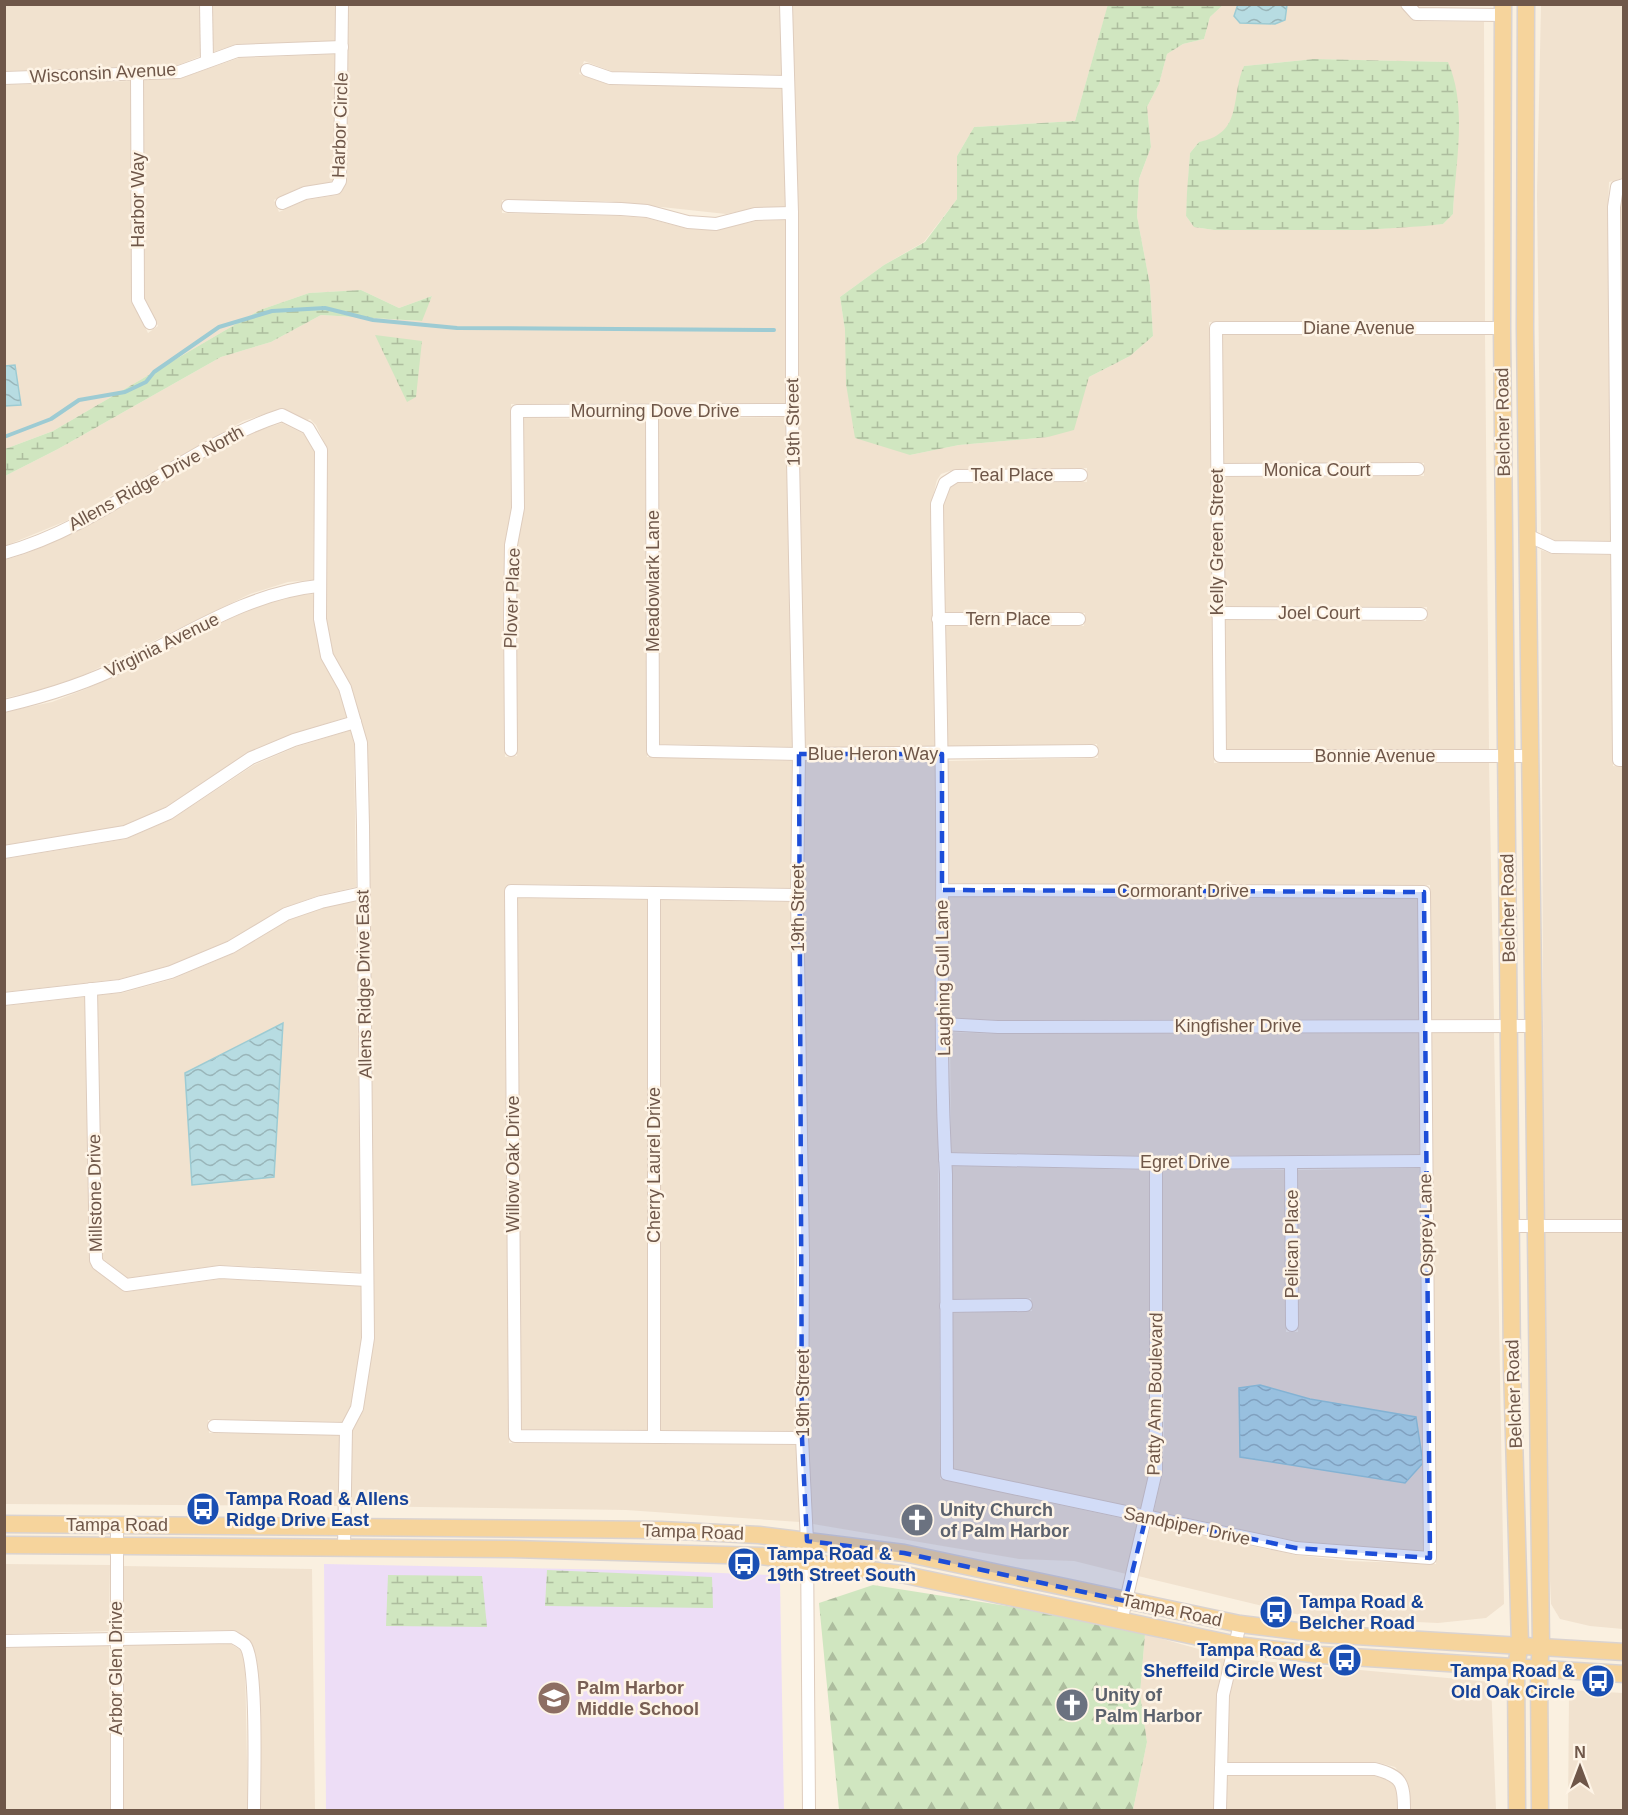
<svg xmlns="http://www.w3.org/2000/svg" width="1628" height="1815" font-family="Helvetica,sans-serif">
	<style>
		.residential { fill: #f1e2cf; fill-rule: evenodd }
		.education { fill: #edddf6 }
		.forest { fill: url(#forest-firs) }
		.wetland { fill: url(#wetland-marsh) }
		.water { fill: url(#water-waves); stroke: #9dcbd3; stroke-width: 1.5 }
		.lines { fill: none; stroke-linecap: round; stroke-linejoin: round }
		.stream { stroke: #9dcbd3; stroke-width: 4 }
		.minor-casing { stroke: #deccbd; stroke-width: 14 }
		.major-casing { stroke: #dad3d0; stroke-width: 19 }
		.minor { stroke: #fff; stroke-width: 12 }
		.major { stroke: #f6d49c; stroke-width: 16 }
		.marked { fill: #1d4ed8; fill-opacity: 0.2; stroke: #1d4ed8; stroke-width: 4.5; stroke-dasharray: 12 8; stroke-linejoin: round }
		.labels { text-anchor: middle; stroke-width: 5; stroke-linejoin: round; paint-order: stroke }
		.street-label { font-size: 18px; fill: #6f5749; stroke: #fef4e6 }
		.transit-label { font-size: 18px; font-weight: bold; fill: #164399; stroke: #fef4e6; text-anchor: start }
		.worship-label { font-size: 18px; font-weight: bold; fill: #5b616d; stroke: #fef4e6; text-anchor: start }
		.education-label { font-size: 18px; font-weight: bold; fill: #785e54; stroke: #fef4e6; text-anchor: start }
	</style>
	<defs>
		<pattern id="forest-firs" width="22" height="20" patternUnits="userSpaceOnUse" patternTransform="scale(1.5)"><rect width="22" height="20" fill="#d0e6c0"/><path d="M5 1l3.5 6h-7zM16 11l3.5 6h-7z" fill="#adbd9e"/></pattern>
		<pattern id="wetland-marsh" width="20" height="14" patternUnits="userSpaceOnUse" patternTransform="scale(1.5)"><rect width="20" height="14" fill="#d0e6c0"/><path d="M1 5h8M5 5V1M11 12h8M15 12V8" fill="none" stroke="#adbd9e"/></pattern>
		<pattern id="water-waves" width="16" height="10" patternUnits="userSpaceOnUse" patternTransform="scale(1.5)"><rect width="16" height="10" fill="#b7dce2"/><path d="M0 5q4-4 8 0t8 0" fill="none" stroke="#99b5b9"/></pattern>
	</defs>
	<rect width="100%" height="100%" fill="#faf0e0"/>
	<g class="residential">
		<path d="M1287,4L1399,5L1416,21L1484,22L1485,321L1209,322L1214,763H1489L1494,1019H1432L1430,885L949,884L948,761L1098,758L1097,744L948,747L944,626H1084L1085,613L944,612L943,505L950,488L958,483L1087,482V468L956,469L941,474L937,480L931,504L936,747L805,748L798,410L799,267L791,5H1108L1075,121L974,127L957,156V199L924,242L884,265L840,297L845,330L910,455L959,445L1048,437L1089,377L1130,356L1153,336L1150,285L1137,216L1139,179L1151,147L1147,107L1159,84L1167,54L1183,44L1204,39L1210,17L1223,5H1238L1236,7L1285,20ZM1314,59L1447,62L1456,90L1458,117L1453,214L1443,224L1364,230H1214L1194,227L1186,216L1190,153L1199,142L1215,139L1227,127L1235,111L1244,66Z"/>
		<path d="M4,5H200L201,56L178,65L5,71Z"/>
		<path d="M213,5H336V41L237,44L213,52Z"/>
		<path d="M348,5H780L782,75L611,71L584,61L579,74L610,85L782,88L786,207L755,208L726,214L606,201L502,200V213L620,216L646,218L688,229L715,230L756,221L786,220V403L511,404L512,508L505,545L503,615L505,757L517,756L516,615L517,547L524,508L523,418L646,419L647,757L793,761L791,888L511,884L505,891L509,1443L796,1445L800,1522L626,1510L351,1506L352,1430L362,1409L374,1338L369,826L367,742L351,686L332,654L326,618V446L316,425L310,419L307,420L281,409L243,421L66,521L5,546V476L58,449L221,357L271,342L321,315L421,321L432,296L399,308L361,290L309,293L260,310L53,431L5,449V406L21,405L15,366H5V85L131,81L132,300L148,333L158,326L144,299V80L181,78L239,58L336,54L334,179L329,184L302,187L274,200L279,212L306,200L338,195L346,181Z"/>
		<path d="M1541,5H1623V178L1609,182L1608,207L1612,541L1554,540L1541,535L1537,195Z"/>
		<path d="M1623,192V484L1620,207Z"/>
		<path d="M1222,335H1485L1489,749H1226L1224,620L1426,621L1427,607L1224,606L1223,477L1424,476V463H1223Z"/>
		<path d="M786,417L793,747L660,744L658,419Z"/>
		<path d="M282,423L304,434L315,452L313,580L288,582L250,594L82,676L49,688L5,698V560L25,554L71,534L247,434Z"/>
		<path d="M1541,550L1553,554L1612,555L1613,766L1624,767L1623,1219H1544Z"/>
		<path d="M313,594L321,658L339,691L347,717L293,734L249,752L166,807L124,826L5,845V712L52,702L86,689L254,607L291,596Z"/>
		<path d="M351,730L354,744L356,887L320,895L284,908L229,941L169,966L119,979L5,992V859L126,839L172,819L254,765L296,747Z"/>
		<path d="M805,761H936L940,1479L1139,1522L1126,1574L1074,1561L1019,1559L813,1524L808,1438L809,1257L803,895Z"/>
		<path d="M949,897L1418,899L1420,1019L998,1020L949,1018Z"/>
		<path d="M517,898L648,900V1430L521,1429Z"/>
		<path d="M660,900L791,902L796,1431L660,1430Z"/>
		<path d="M356,901L361,1272L221,1265L127,1278L102,1258L97,995L122,993L173,979L234,953L288,920L323,908Z"/>
		<path d="M85,997L90,1260L95,1269L126,1292L221,1279L361,1286L362,1337L351,1405L343,1422L208,1420L209,1433L340,1435L339,1506L5,1504L4,1006Z"/>
		<path d="M950,1032L998,1034L1420,1033L1419,1154L1156,1156L951,1152Z"/>
		<path d="M1432,1033H1494L1504,1604L1486,1618L1438,1623L1308,1617L1138,1576L1151,1525L1295,1555L1350,1561L1436,1564Z"/>
		<path d="M952,1166L1150,1170L1151,1441L1150,1470L1142,1509L953,1469L952,1313L1032,1311L1031,1298L952,1299Z"/>
		<path d="M1419,1168L1424,1551L1296,1541L1154,1511L1162,1473L1164,1442L1162,1170H1285L1286,1332H1298L1297,1170ZM1260,1385L1310,1399L1381,1409L1239,1389Z"/>
		<path d="M1544,1233H1623V1629L1590,1626L1560,1619L1551,1604L1545,1462Z"/>
		<path d="M4,1564L110,1565L109,1631L5,1634Z"/>
		<path d="M122,1566L312,1569L315,1810H260L257,1660L248,1639L233,1630L122,1631Z"/>
		<path d="M1145,1634L1227,1657L1217,1693L1215,1810H1133L1147,1742L1140,1694Z"/>
		<path d="M231,1644L240,1650L245,1662L248,1810H123L122,1645Z"/>
		<path d="M109,1645L111,1810H5L4,1648Z"/>
		<path d="M1239,1659L1491,1682L1496,1810H1410V1792L1405,1779L1395,1767L1376,1762H1227L1229,1696Z"/>
		<path d="M1569,1690L1623,1693V1810H1568Z"/>
		<path d="M1227,1776H1374L1390,1780L1396,1787L1398,1810H1227Z"/>
	</g>
	<path class="education" d="M324,1564L672,1571L769,1575L780,1580L784,1810H326Z"/>
	<path class="forest" d="M873,1585L1039,1611L1145,1634L1140,1694L1147,1742L1133,1810H839L819,1603Z"/>
	<g class="wetland">
		<path d="M1108,4L1223,5L1210,17L1204,39L1183,44L1167,54L1159,84L1147,107L1151,147L1139,179L1137,216L1150,285L1153,336L1130,356L1089,377L1074,430L1048,437L959,445L910,455L855,438L846,384L845,330L840,297L884,265L925,242L957,199V156L974,127L1075,121Z"/>
		<path d="M1314,59L1448,62C1468,108 1455,165 1453,214L1443,224L1425,226L1364,230H1214L1194,227L1186,216L1187,192L1190,153L1199,142C1244,133 1230,97 1244,66Z"/>
		<path d="M361,290L399,308L432,296L422,321L321,315L271,342L221,357L58,449L5,476V449L53,431L260,310L309,293Z"/>
		<path d="M375,335L422,341L416,397L407,402Z"/>
		<path d="M547,1570L712,1577L713,1608L545,1606Z"/>
		<path d="M388,1575L482,1576L487,1627L386,1626Z"/>
	</g>
	<g class="water">
		<path d="M1238,4L1287,5L1285,20L1275,24L1240,23L1234,16Z"/>
		<path d="M15,365L21,405L5,406V366Z"/>
		<path d="M283,1023L274,1177L192,1185L185,1073Z"/>
		<path d="M1260,1385L1310,1399L1416,1417L1423,1463L1405,1483L1240,1457L1239,1388Z"/>
	</g>
	<g class="lines">
		<path class="stream" d="M4,437L51,419L79,400L125,392L146,382L154,372L219,327L272,311L325,308L373,320L457,328L774,330"/>
		<defs>
			<g id="minor">
				<path d="M206,4L207,61"/>
				<path d="M786,4L792,213V410L799,754L797,895L803,1257L802,1438L807,1541L809,1810"/>
				<path d="M1407,4L1416,14L1503,15"/>
				<path d="M587,70L610,78L788,82"/>
				<path d="M137,73L138,300L150,323"/>
				<path d="M4,78L179,72L237,51L342,47"/>
				<path d="M1624,185L1617,187L1614,207L1619,760H1624"/>
				<path d="M282,203L305,193L336,188L340,181L342,4"/>
				<path d="M508,206L621,209L647,211L688,222L716,224L755,214L792,213"/>
				<path d="M1502,328H1216L1220,756H1530"/>
				<path d="M652,412L653,751L799,754L1092,751"/>
				<path d="M1217,470L1418,469"/>
				<path d="M1527,535L1553,547L1618,548"/>
				<path d="M4,553C105,525 184,447 282,415L308,428L321,450L320,619L327,656L345,688L361,743L363,826L368,1338L357,1408L346,1429L344,1548"/>
				<path d="M1217,613L1421,614"/>
				<path d="M938,619H1079"/>
				<path d="M4,706C46,696 86,684 125,664C188,634 248,593 318,586"/>
				<path d="M511,750L510,615L511,545L518,508L517,411L792,410"/>
				<path d="M4,852L125,832L169,813L251,758L294,740L355,722"/>
				<path d="M942,890L1424,892L1430,1558L1296,1548L947,1474L946,1174C939,1056 943,937 942,819C942,714 938,609 937,504L945,483L956,476L1081,475"/>
				<path d="M654,893V1437"/>
				<path d="M797,895L511,891L515,1436L802,1438"/>
				<path d="M91,989L96,1260L98,1264L126,1285L220,1272L367,1280"/>
				<path d="M4,999L120,986L171,972L231,947L286,914L321,902L362,893"/>
				<path d="M943,1024L998,1027L1533,1026"/>
				<path d="M945,1159L1156,1163L1425,1161"/>
				<path d="M1291,1163L1292,1325"/>
				<path d="M1512,1226H1624"/>
				<path d="M946,1306L1026,1305"/>
				<path d="M214,1426L346,1429"/>
				<path d="M1121,1622L1156,1471V1163"/>
				<path d="M4,1641L233,1637C236,1639 242,1642 245,1645C258,1661 254,1783 254,1810"/>
				<path d="M1221,1769H1375C1402,1776 1404,1783 1404,1810"/>
				<path d="M117,1810V1525"/>
				<path d="M1220,1810L1223,1695L1240,1624"/>
			</g>
			<g id="major">
				<path d="M1503,4L1502,328L1512,1366L1520,1645L1516,1666L1517,1810"/>
				<path d="M1526,4L1525,328L1541,1646L1539,1669L1540,1810"/>
				<path d="M4,1524L661,1530L759,1535L904,1553L1240,1624L1322,1634L1624,1652"/>
				<path d="M4,1545L512,1549L761,1556L901,1574L1237,1645L1320,1655L1624,1674"/>
			</g>
		</defs>
		<use href="#minor" class="minor-casing"/>
		<use href="#major" class="major-casing"/>
		<use href="#minor" class="minor"/>
		<use href="#major" class="major"/>
	</g>
	<path class="marked" d="M799,754H942V890L1424,892L1430,1558L1296,1548L1146,1517L1125,1601L904,1553L807,1541L802,1438Z"/>
	<defs>
		<symbol id="bus-disc" viewBox="-11 -11 22 22"><circle r="9.5" fill="#1a4fb4" stroke="#fef4e6"/><path d="M-5-6H5V4H4V6H2V4H-2V6H-4V4H-5ZM-3.5-4V0h7V-4ZM-3.5 1.2v1.5H-2V1.2ZM2 1.2v1.5H3.5V1.2Z" fill="#fff"/></symbol>
		<symbol id="church-disc" viewBox="-11 -11 22 22"><circle r="9.5" fill="#6b7280" stroke="#fef4e6"/><path d="M-1.2-6h2.4v3.5h3.3v2.4h-3.3V6h-2.4V-.1h-3.3v-2.4h3.3Z" fill="#fff"/></symbol>
		<symbol id="school-disc" viewBox="-11 -11 22 22"><circle r="9.5" fill="#8d6e63" stroke="#fef4e6"/><path d="M0-5L7-2L0 1L-7-2ZM-4 1L0 2.5L4 1V4Q0 6-4 4Z" fill="#fff"/></symbol>
	</defs>
	<g fill-rule="evenodd">
		<use href="#bus-disc" x="184" y="1490" width="38" height="38"/>
		<use href="#church-disc" x="898" y="1501" width="38" height="38"/>
		<use href="#bus-disc" x="725" y="1545" width="38" height="38"/>
		<use href="#bus-disc" x="1257" y="1593" width="38" height="38"/>
		<use href="#bus-disc" x="1326" y="1641" width="38" height="38"/>
		<use href="#bus-disc" x="1579" y="1662" width="38" height="38"/>
		<use href="#school-disc" x="535" y="1679" width="38" height="38"/>
		<use href="#church-disc" x="1053" y="1686" width="38" height="38"/>
	</g>
	<g class="labels">
		<g class="street-label">
			<text transform="translate(103 73) rotate(-3)" y="6">Wisconsin Avenue</text>
			<text transform="translate(340 125) rotate(-88)" y="6">Harbor Circle</text>
			<text transform="translate(138 200) rotate(-90)" y="6">Harbor Way</text>
			<text x="1359" y="334">Diane Avenue</text>
			<text x="655" y="417">Mourning Dove Drive</text>
			<text transform="translate(793 422) rotate(-91)" y="6">19th Street</text>
			<text transform="translate(1503 422) rotate(-91)" y="6">Belcher Road</text>
			<text x="1317" y="476">Monica Court</text>
			<text x="1012" y="481">Teal Place</text>
			<text transform="translate(156 478) rotate(-29)" y="6">Allens Ridge Drive North</text>
			<text transform="translate(1217 542) rotate(-90)" y="6">Kelly Green Street</text>
			<text transform="translate(653 581) rotate(-90)" y="6">Meadowlark Lane</text>
			<text transform="translate(512 598) rotate(-88)" y="6">Plover Place</text>
			<text x="1319" y="619">Joel Court</text>
			<text x="1008" y="625">Tern Place</text>
			<text transform="translate(162 645) rotate(-26)" y="6">Virginia Avenue</text>
			<text x="873" y="760">Blue Heron Way</text>
			<text x="1375" y="762">Bonnie Avenue</text>
			<text x="1183" y="897">Cormorant Drive</text>
			<text transform="translate(798 908) rotate(-90)" y="6">19th Street</text>
			<text transform="translate(1508 908) rotate(-91)" y="6">Belcher Road</text>
			<text transform="translate(943 978) rotate(-91)" y="6">Laughing Gull Lane</text>
			<text transform="translate(364 984) rotate(-91)" y="6">Allens Ridge Drive East</text>
			<text x="1238" y="1032">Kingfisher Drive</text>
			<text x="1185" y="1168">Egret Drive</text>
			<text transform="translate(513 1164) rotate(-90)" y="6">Willow Oak Drive</text>
			<text transform="translate(654 1165) rotate(-90)" y="6">Cherry Laurel Drive</text>
			<text transform="translate(95 1193) rotate(-91)" y="6">Millstone Drive</text>
			<text transform="translate(1426 1225) rotate(-91)" y="6">Osprey Lane</text>
			<text transform="translate(1292 1244) rotate(-90)" y="6">Pelican Place</text>
			<text transform="translate(803 1393) rotate(-90)" y="6">19th Street</text>
			<text transform="translate(1155 1394) rotate(-89)" y="6">Patty Ann Boulevard</text>
			<text transform="translate(1514 1394) rotate(-92)" y="6">Belcher Road</text>
			<text x="117" y="1531">Tampa Road</text>
			<text transform="translate(1187 1526) rotate(12)" y="6">Sandpiper Drive</text>
			<text transform="translate(693 1532) rotate(2)" y="6">Tampa Road</text>
			<text transform="translate(1172 1610) rotate(12)" y="6">Tampa Road</text>
			<text transform="translate(116 1668) rotate(-90)" y="6">Arbor Glen Drive</text>
		</g>
		<g class="transit-label">
			<text x="226" y="1505">Tampa Road &amp; Allens<tspan x="226" dy="21">Ridge Drive East</tspan></text>
			<text x="767" y="1560">Tampa Road &amp;<tspan x="767" dy="21">19th Street South</tspan></text>
			<text x="1299" y="1608">Tampa Road &amp;<tspan x="1299" dy="21">Belcher Road</tspan></text>
			<text x="1322" y="1656" text-anchor="end">Tampa Road &amp;<tspan x="1322" dy="21">Sheffeild Circle West</tspan></text>
			<text x="1575" y="1677" text-anchor="end">Tampa Road &amp;<tspan x="1575" dy="21">Old Oak Circle</tspan></text>
		</g>
		<g class="worship-label">
			<text x="940" y="1516">Unity Church<tspan x="940" dy="21">of Palm Harbor</tspan></text>
			<text x="1095" y="1701">Unity of<tspan x="1095" dy="21">Palm Harbor</tspan></text>
		</g>
		<g class="education-label">
			<text x="577" y="1694">Palm Harbor<tspan x="577" dy="21">Middle School</tspan></text>
		</g>
	</g>
	<rect width="1628" height="1815" fill="none" stroke="#6f5749" stroke-width="12"/>
	<g transform="translate(1580 1767)" stroke="#fef4e6" stroke-width="4.5" paint-order="stroke">
	<path d="M0-4.5L10 22L0 15L-10 22Z" fill="#6f5749"/>
	<text y="-9" font-size="16" font-weight="bold" text-anchor="middle" fill="#6f5749">N</text>
	</g>
</svg>
